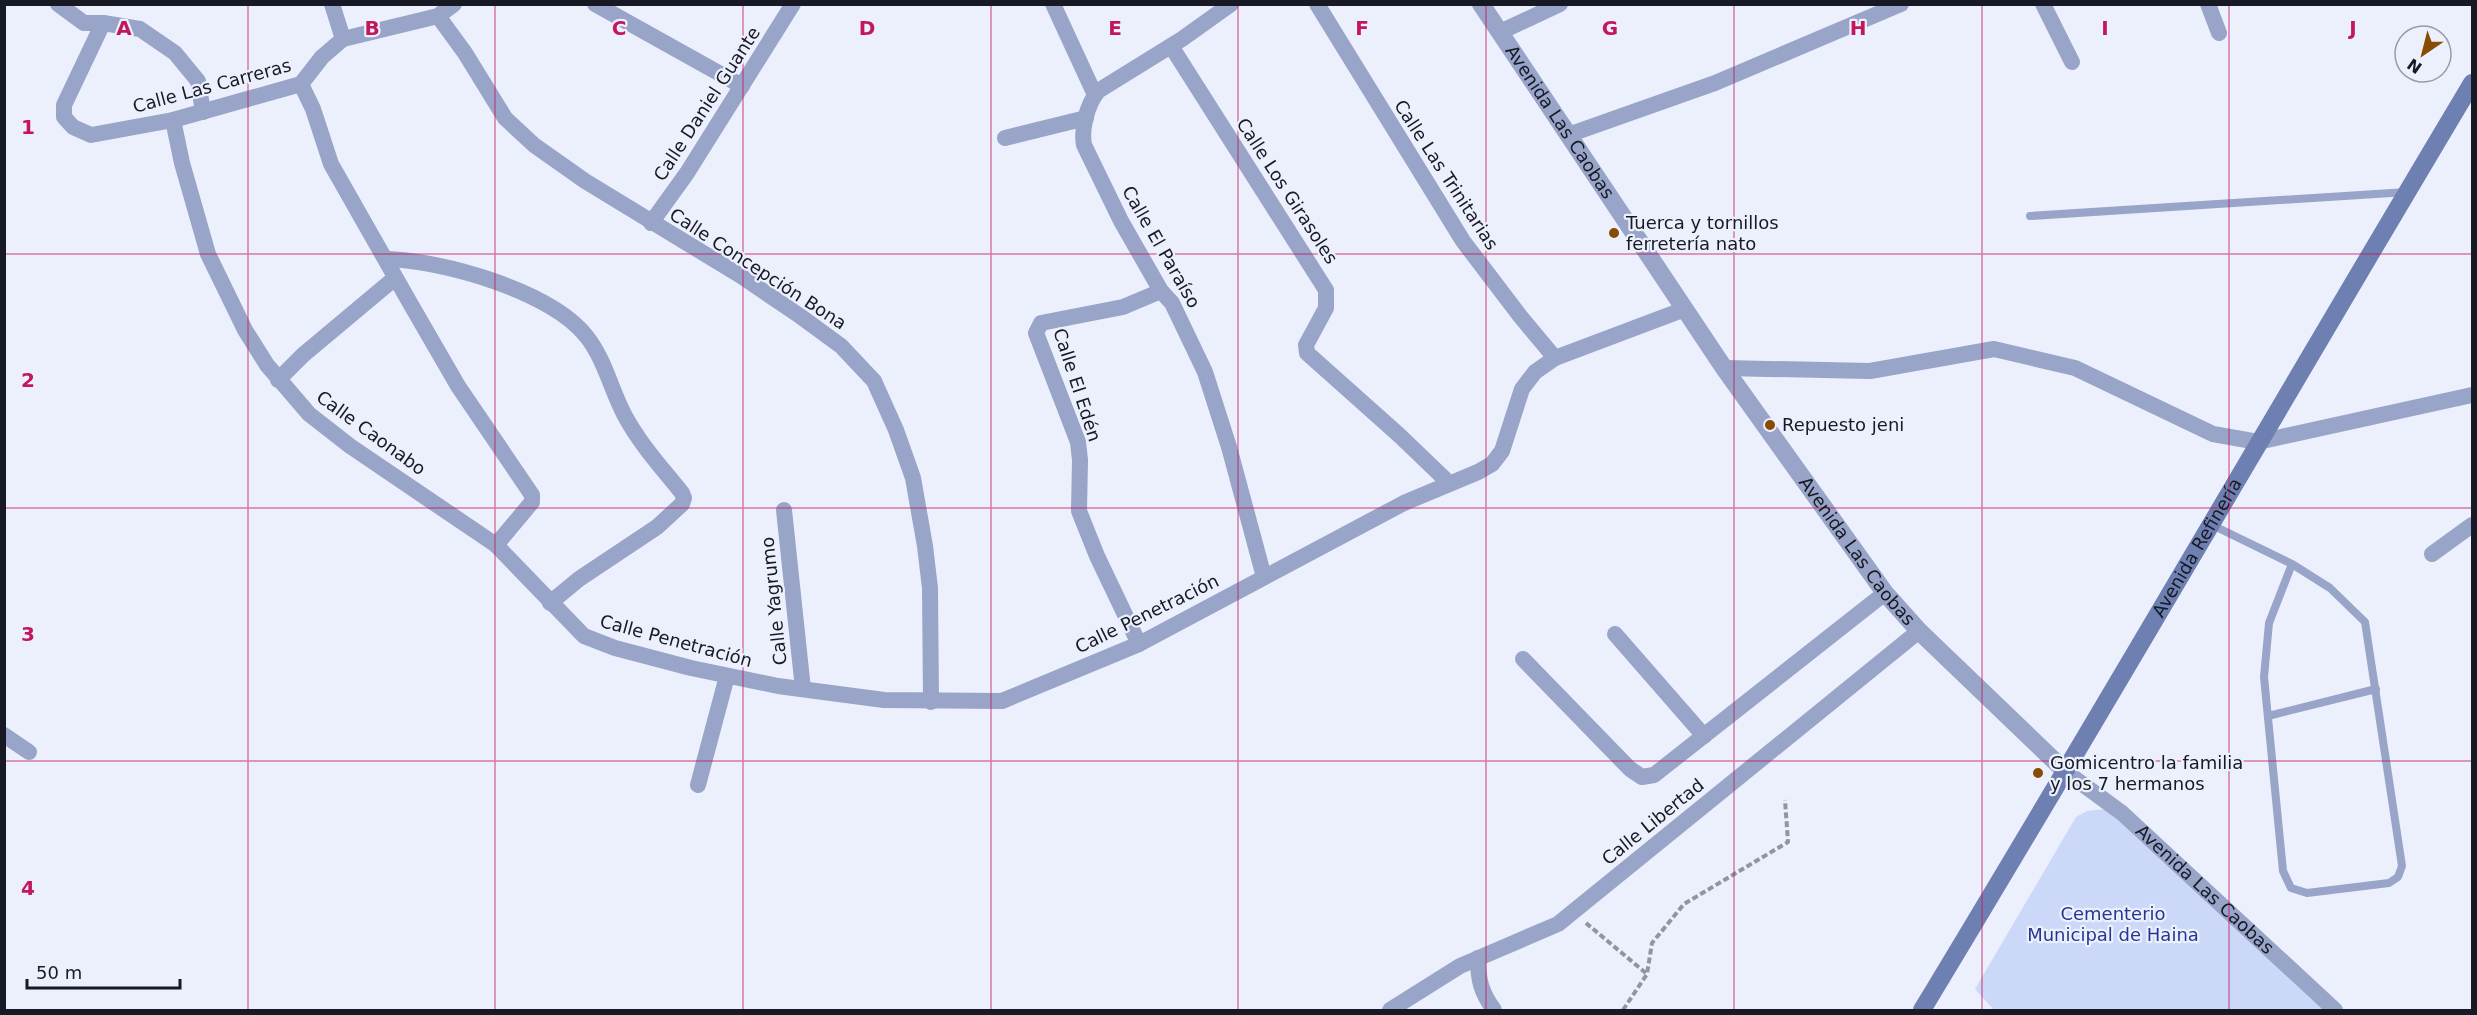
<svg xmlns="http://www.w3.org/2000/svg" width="2477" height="1015" font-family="'DejaVu Sans',sans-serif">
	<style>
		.green { fill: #ccd8f7 }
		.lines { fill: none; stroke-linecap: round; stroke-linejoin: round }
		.path { stroke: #9194a1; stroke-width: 4; stroke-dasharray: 6 3; stroke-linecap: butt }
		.service { stroke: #98a4c8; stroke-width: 8 }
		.minor { stroke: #98a4c8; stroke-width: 16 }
		.tertiary { stroke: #98a4c8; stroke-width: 18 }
		.secondary { stroke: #6e7fb2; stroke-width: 18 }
		.grid { fill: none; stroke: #c2185b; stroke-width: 1.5; stroke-opacity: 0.55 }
		.poi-dot { fill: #874c04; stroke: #ecf0fd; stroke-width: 2 }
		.labels { text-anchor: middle; stroke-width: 4.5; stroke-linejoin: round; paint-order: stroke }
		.street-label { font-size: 18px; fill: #171a25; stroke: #ecf0fd }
		.poi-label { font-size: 18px; fill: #171a25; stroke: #ecf0fd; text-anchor: start }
		.park-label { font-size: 18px; fill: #263791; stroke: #ecf0fd }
		.grid-label { font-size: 20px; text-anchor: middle; font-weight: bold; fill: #c2185b; stroke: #ecf0fd; stroke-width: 4.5; stroke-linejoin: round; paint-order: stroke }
	</style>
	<rect width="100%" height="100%" fill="#ecf0fd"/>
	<path class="green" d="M2106,809L2335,1010H1994L1975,989L2076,817L2087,811Z"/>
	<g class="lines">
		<g class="path">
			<path d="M1586,923L1647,974"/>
			<path d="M1623,1010L1647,974L1652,943L1684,904L1788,842L1785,800"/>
		</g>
		<g class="service">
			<path d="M2030,216L2407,192"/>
			<path d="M2210,524L2292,564L2330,588L2365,622L2402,866L2398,877L2389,883L2307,893L2291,888L2283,871L2264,677L2269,623L2292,564"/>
			<path d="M2268,716L2376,689"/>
		</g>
		<g class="minor">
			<path d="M58,4L84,23H103L140,29L175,53L198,81L203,112"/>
			<path d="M332,4L343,39"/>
			<path d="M595,4L742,86"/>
			<path d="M1053,4L1095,95"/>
			<path d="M1231,4L1182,39L1098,91C1087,105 1081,128 1084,145L1121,221L1161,291L1172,303L1205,372L1229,447L1264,577"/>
			<path d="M1317,4L1463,241L1520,316L1555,358"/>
			<path d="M2043,4L2072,62"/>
			<path d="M2208,4L2219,33"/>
			<path d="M438,16L465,53L505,118L534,145L585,181L741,276L800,316L841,346L874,381L896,430L913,478L925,546L930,588L931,702"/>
			<path d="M103,23L64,105V117L73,127L91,135L173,120L301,84L322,57L343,39L438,16L454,4"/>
			<path d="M1500,32L1560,4"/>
			<path d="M1171,46L1326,290V308L1306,345L1307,353L1399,435L1449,483"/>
			<path d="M301,84L313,109L331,164L410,303L458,386L532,495V502L496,545"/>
			<path d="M173,120L182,163L208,254L245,330L267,365L309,414L350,446L496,545L584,636L615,648L691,668L778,686L884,700L1002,701L1139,644L1404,503L1478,472L1492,464L1502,451L1522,389L1535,372L1555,358L1685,309"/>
			<path d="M1568,135L1715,83L1901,4"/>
			<path d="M1005,138L1086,118"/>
			<path d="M651,223L687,173L793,4"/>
			<path d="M386,259C441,260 552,291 587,337C605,360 611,390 625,416C640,444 662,468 682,493L684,498L682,504L657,527L579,579L550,603"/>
			<path d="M1724,368L1870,371L1994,349L2075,368L2213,434L2258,442L2472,395"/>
			<path d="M278,380L303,355L395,278"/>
			<path d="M784,510L803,689"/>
			<path d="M2432,554L2472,525"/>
			<path d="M1615,634L1704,736"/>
			<path d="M1139,644L1097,556L1079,511L1080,460L1078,442L1036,333L1041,323L1123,307L1161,291"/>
			<path d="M1523,659L1630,769L1642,777L1654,775L1885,593"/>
			<path d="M4,735L29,752"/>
			<path id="s1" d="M2066,772L2122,813L2335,1010"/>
			<path d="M698,785L727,676"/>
			<path d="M1478,958C1478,980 1481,992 1494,1010"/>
			<path d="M1390,1010L1460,966L1558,924L1919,631"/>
		</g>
		<path class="tertiary" id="s2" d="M1481,4L1724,368L1885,593L1919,631L2066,772"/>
		<path class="secondary" id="s3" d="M1922,1010C2108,703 2288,391 2472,83"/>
	</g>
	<path class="grid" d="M248,4V1010M495,4V1010M743,4V1010M991,4V1010M1238,4V1010M1486,4V1010M1734,4V1010M1982,4V1010M2229,4V1010M4,254H2472M4,508H2472M4,761H2472"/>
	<g class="poi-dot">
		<circle cx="1614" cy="233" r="6"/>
		<circle cx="1770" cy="425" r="6"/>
		<circle cx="2038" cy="773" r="6"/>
	</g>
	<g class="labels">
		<g class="street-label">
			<text transform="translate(212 86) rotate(-15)" y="6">Calle Las Carreras</text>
			<text transform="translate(707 104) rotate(-57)" y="6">Calle Daniel Guante</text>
			<text dy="6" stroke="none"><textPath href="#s2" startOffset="142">Avenida Las Caobas</textPath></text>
			<text transform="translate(1446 175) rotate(57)" y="6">Calle Las Trinitarias</text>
			<text transform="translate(1287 191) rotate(57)" y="6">Calle Los Girasoles</text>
			<text transform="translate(1161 247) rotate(60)" y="6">Calle El Paraíso</text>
			<text transform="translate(758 269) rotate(33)" y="6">Calle Concepción Bona</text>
			<text transform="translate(1077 385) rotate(72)" y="6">Calle El Edén</text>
			<text transform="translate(371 433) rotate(36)" y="6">Calle Caonabo</text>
			<text dy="6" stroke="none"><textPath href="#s3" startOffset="538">Avenida Refinería</textPath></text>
			<text dy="6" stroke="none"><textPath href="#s2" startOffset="664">Avenida Las Caobas</textPath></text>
			<text transform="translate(774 601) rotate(-96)" y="6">Calle Yagrumo</text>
			<text transform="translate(1147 614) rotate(-26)" y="6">Calle Penetración</text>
			<text transform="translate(676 641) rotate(15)" y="6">Calle Penetración</text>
			<text transform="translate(1653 822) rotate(-39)" y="6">Calle Libertad</text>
			<text dy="6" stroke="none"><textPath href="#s1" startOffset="182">Avenida Las Caobas</textPath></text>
		</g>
		<g class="poi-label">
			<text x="1626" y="229">Tuerca y tornillos<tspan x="1626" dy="21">ferretería nato</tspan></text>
			<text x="1782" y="431">Repuesto jeni</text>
			<text x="2050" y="769">Gomicentro la familia<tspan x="2050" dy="21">y los 7 hermanos</tspan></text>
		</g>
		<g class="park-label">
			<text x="2113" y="920">Cementerio<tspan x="2113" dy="21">Municipal de Haina</tspan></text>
		</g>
	</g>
	<g class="grid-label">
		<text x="124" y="35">A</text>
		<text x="372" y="35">B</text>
		<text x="619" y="35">C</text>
		<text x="867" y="35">D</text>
		<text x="1115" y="35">E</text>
		<text x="1362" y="35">F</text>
		<text x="1610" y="35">G</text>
		<text x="1858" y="35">H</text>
		<text x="2105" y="35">I</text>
		<text x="2353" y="35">J</text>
		<text x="28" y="134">1</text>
		<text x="28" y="387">2</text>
		<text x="28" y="641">3</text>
		<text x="28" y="895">4</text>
	</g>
	<rect width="2477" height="1015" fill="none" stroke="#171a25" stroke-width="12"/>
	<g transform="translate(2423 54) rotate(215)"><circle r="28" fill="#ecf0fd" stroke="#979aa7" stroke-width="1.5"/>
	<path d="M0-4.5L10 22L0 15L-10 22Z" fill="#874c04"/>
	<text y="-9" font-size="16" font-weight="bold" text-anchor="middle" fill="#171a25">N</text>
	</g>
	<path d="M27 979v9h153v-9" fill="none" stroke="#171a25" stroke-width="3"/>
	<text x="36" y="979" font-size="18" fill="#171a25" stroke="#ecf0fd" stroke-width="4.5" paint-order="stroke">50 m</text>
</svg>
